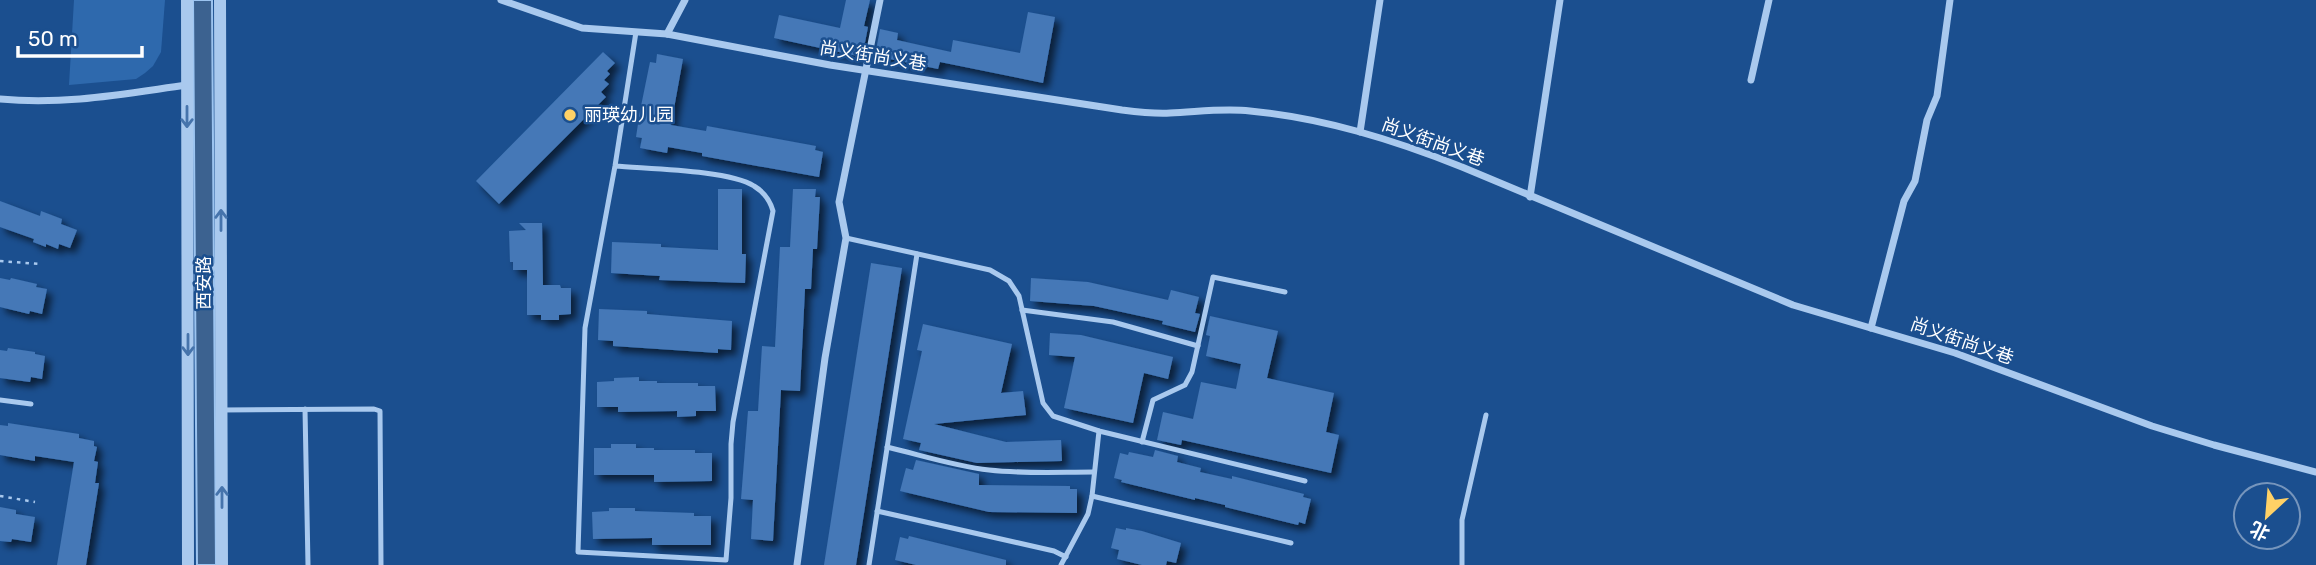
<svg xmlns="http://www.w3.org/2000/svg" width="2316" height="565" font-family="Rubik,'Noto Sans SC',sans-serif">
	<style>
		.green { fill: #2e69ad }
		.water { fill: #3c6290; stroke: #9cc4f0; stroke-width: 2 }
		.building { fill: #4478b7; filter: url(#shadow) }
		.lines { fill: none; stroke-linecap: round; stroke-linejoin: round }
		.path { stroke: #a9c9ee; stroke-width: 2.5; stroke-dasharray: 3.5 5; stroke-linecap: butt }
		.service { stroke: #a9c9ee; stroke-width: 5 }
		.minor { stroke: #a9c9ee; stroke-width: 7 }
		.tertiary { stroke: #a9c9ee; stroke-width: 12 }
		.oneway { stroke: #4674ac }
		.poi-dot { fill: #ffd166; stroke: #1b4f8f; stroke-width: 2.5 }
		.labels { text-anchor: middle; stroke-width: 5; stroke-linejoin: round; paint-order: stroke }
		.street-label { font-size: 18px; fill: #fff; stroke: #1b4f8f }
		.poi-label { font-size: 18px; fill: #fff; stroke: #1b4f8f; text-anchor: start }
	</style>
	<defs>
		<filter id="shadow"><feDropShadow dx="5.5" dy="5.5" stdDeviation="3.5" flood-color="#0009"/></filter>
	</defs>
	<rect width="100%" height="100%" fill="#1b4f8f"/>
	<path class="green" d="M74,0H165L161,52L153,66L145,73L136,79L69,85Z"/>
	<path class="water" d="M193,0H212L216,565H197Z"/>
	<g class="building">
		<path d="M846,0H870L864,26L868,27L863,53L858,52L857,56L774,38L779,15L840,28Z"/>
		<path d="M1028,12L1055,17L1043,83L940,62L938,69L875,56L880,29L898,33L897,40L951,52L953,40L1020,53Z"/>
		<path d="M603,52L615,63L607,71L610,74L604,80L609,84L601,92L606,97L499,204L476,181Z"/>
		<path d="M657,54L683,59L671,125L706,131L707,126L816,146L815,150L823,152L819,177L702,156V153L668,147L667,153L640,148L642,138L636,137L640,111L650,62L656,63Z"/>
		<path d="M718,189H742V254H746L745,283L659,280L660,276L611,273L612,242L661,244V247L718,250Z"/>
		<path d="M793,189H816L815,197H820L817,249H813L811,289H805L800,391L781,390L773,541L751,539L753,500L741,499L748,411H758L762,346L775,347L780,247H790Z"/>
		<path d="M0,201L40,216L41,211L62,219L61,224L77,230L70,248L59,244L58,249L46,244V247L33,242L34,239L0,227Z"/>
		<path d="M519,223H542L543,285H560L561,288H571V314L559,315V320H541V315H527V270H513V262H510L509,231L526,230Z"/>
		<path d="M871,263L902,268L856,565H824Z"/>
		<path d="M0,278L10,280L11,278L37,284L36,287L47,289L42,314L30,311L29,314L0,307Z"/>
		<path d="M1031,278L1088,282L1168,300L1171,290L1199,297L1195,313L1200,314L1195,332L1162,324L1163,321L1094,306L1030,301Z"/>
		<path d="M599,309L647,311V314L732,321L731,350L718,349V353L613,346V341L598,340Z"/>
		<path d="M1210,316L1278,331L1267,378L1334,393L1326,432L1339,435L1331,473L1182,440L1181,445L1157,440L1163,412L1193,419L1201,382L1236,389L1241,364L1206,356L1210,336L1206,335Z"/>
		<path d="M923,324L1012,344L1001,393L1023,391L1026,415L934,424L1006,442L1061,440L1062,461L977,463L919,450L921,443L903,439L922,351L917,350Z"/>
		<path d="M1050,333L1081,335L1173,357L1168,379L1144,373L1133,423L1064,408L1075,357L1049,355Z"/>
		<path d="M8,348L35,352V354L45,356L42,379L31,377L30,382L0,378V350L7,351Z"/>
		<path d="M639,377V381H657V383H698V386H715L716,411H696V416L677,417V411L618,412V407H597V382L614,381V378Z"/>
		<path d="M8,423L79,434V438L94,441V446L97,447L94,461L98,462L95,483H99L86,565H57L74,462L35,456V461L0,455V425L8,426Z"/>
		<path d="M611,444H636V448H654V450H695V453H712V481L654,482V475H594V448H611Z"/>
		<path d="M1155,450L1178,456L1177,462L1201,468L1200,472L1232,479V476L1304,494L1303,497L1311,499L1305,524L1299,522L1298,525L1225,507V505L1195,498V500L1121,482L1122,480L1114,478L1120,453L1128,455L1129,452L1153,457Z"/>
		<path d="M916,460L979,474V485L1070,486V489H1077V513L989,512L900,491L906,468L913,470Z"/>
		<path d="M0,507L16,510V514L35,517L31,542L12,539L11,542L0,541Z"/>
		<path d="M609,508H635V511L694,513V516H711V545H652V538L593,539L592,512L609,511Z"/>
		<path d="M1116,528L1126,530V528L1142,531L1181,543L1176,563L1167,561L1166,565H1142L1117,559L1119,550L1111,548Z"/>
		<path d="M909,536L1006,560V565H916L895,560L900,537L908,539Z"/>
	</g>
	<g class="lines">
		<g class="path">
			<path d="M0,261L40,264"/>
			<path d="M0,496L35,502"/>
		</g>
		<g class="service">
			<path d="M615,166C648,169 729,170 754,186C764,192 770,200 773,211L733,422L731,444V498L726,560L578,552L585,328L615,166L636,32"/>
			<path d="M846,238L990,270L1009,281L1019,296L1043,403L1053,416L1099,431L1305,481"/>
			<path d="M1022,310L1113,322L1198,346"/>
			<path d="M0,400L31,404"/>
			<path d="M305,409L308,565"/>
			<path d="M221,410L374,409L380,411L381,565"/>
			<path d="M1142,442L1153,400L1185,385L1192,372L1213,277L1285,292"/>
			<path d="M887,447C921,455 954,466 989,470C1024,474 1058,472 1093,472"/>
			<path d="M1092,496L1291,543"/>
			<path d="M877,511L1054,551L1066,557"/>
			<path d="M869,565L917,254"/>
			<path d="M1061,565L1088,514L1092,496L1099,431"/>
			<path d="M1462,565V520L1486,415"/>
		</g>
		<g class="minor">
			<path d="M501,0L582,28L667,34L830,65L1122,110C1138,112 1154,114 1170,113C1197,112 1223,108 1250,111C1324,118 1394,140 1462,167L1793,305L1955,353L2152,426L2214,445L2316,472"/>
			<path d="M667,34L685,0"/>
			<path d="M1751,80L1769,0"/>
			<path d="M0,99C66,105 122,94 187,85"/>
			<path d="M1360,132L1380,0"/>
			<path d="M1530,197L1560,0"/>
			<path d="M187,267H221"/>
			<path d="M1871,328L1904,201L1915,181L1927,120L1937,96L1950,0"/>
			<path d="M797,565L825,358L846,238L839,202L880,0"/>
		</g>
		<g class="tertiary">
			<path d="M187,0L188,565"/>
			<path d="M220,0L222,565"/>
		</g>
	</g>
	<defs><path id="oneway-shaft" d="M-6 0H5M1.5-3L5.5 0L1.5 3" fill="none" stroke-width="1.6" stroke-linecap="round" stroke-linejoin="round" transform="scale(1.75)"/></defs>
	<g class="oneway">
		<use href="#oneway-shaft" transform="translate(187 117) rotate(90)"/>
		<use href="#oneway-shaft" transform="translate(221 220) rotate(-90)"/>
		<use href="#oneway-shaft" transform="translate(188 345) rotate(90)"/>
		<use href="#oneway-shaft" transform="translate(222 497) rotate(-90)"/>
	</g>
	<circle class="poi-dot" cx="570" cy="115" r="7"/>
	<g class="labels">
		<g class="street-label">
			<text transform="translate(873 56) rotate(9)" y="6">尚义街尚义巷</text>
			<text transform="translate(1433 142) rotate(20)" y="6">尚义街尚义巷</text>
			<text transform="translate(204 283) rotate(-90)" y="6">西安路</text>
			<text transform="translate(1962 341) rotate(19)" y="6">尚义街尚义巷</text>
		</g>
		<g class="poi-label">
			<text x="584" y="121">丽瑛幼儿园</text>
		</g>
	</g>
	<g transform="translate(2267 516) rotate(206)"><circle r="33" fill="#1b4f8f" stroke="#7695bc" stroke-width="2"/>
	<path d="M0-5L12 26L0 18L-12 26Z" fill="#ffd166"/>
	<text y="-10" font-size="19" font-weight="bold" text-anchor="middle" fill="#ffffff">北</text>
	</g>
	<path d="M18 46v10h124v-10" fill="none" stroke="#ffffff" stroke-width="3.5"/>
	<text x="28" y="46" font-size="21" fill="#ffffff" stroke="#1b4f8f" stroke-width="5" paint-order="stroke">50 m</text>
</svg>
